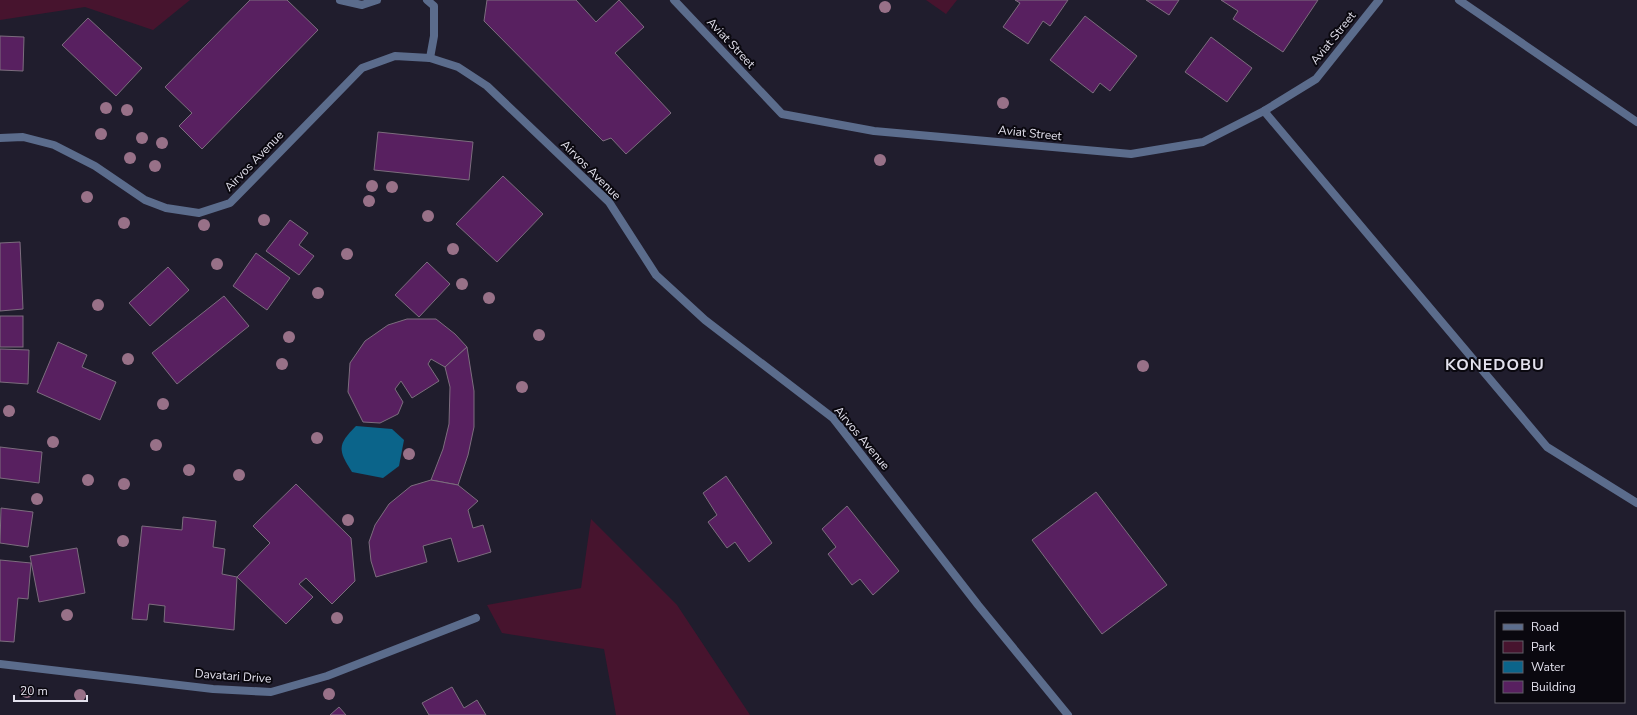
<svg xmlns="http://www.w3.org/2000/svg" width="1637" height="715" font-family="'Nunito Sans',sans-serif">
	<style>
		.green { fill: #47142e }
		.water { fill: #0b648a }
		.building { fill: #582060; stroke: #7c6d7e }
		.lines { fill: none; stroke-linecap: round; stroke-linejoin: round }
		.service { stroke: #5b6c8c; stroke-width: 8 }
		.minor { stroke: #5b6c8c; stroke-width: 8 }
		.tree { fill: #987188 }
		.labels { text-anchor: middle; stroke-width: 4; stroke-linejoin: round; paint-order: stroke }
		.street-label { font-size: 12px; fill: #e3e1ed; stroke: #0a080f }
		.district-label { font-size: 16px; font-weight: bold; letter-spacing: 1px; fill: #e3e1ed; stroke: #0a080f }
	</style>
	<rect width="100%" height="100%" fill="#201d2d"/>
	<g class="green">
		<path d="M0,0H190L153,30L85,7L0,20Z"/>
		<path d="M926,0H957L946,14Z"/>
		<path d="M591,519L677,605L750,715H616L604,649L502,633L487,605L581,588Z"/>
	</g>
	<path class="water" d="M356,426L392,429L404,440L399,466L383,478L352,472C338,450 337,445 356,426Z"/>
	<g class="building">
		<path d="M250,0H287L318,30L202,149L179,126L192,113L165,87Z"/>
		<path d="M487,0H576L596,22L619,0L644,27L615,53L671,113L626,154L611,138L603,141L484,21Z"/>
		<path d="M1015,0H1068L1050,26L1043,21L1028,44L1003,27L1020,3Z"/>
		<path d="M1146,0H1179L1169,15Z"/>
		<path d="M1221,0H1318L1283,52L1233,19L1238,11Z"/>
		<path d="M1085,16L1137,56L1110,91L1100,83L1093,93L1050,60Z"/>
		<path d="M88,18L142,68L116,96L62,45Z"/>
		<path d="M0,36L24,37L23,71L0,70Z"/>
		<path d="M1211,37L1252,68L1227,102L1185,72Z"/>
		<path d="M378,132L473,142L469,180L374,170Z"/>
		<path d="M503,176L543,214L497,262L456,224Z"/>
		<path d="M290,220L308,233L299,245L314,256L299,275L266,251Z"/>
		<path d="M20,242L23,309L0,311V243Z"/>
		<path d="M256,253L290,278L267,310L233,286Z"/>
		<path d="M427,262L450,284L419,317L395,295Z"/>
		<path d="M168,267L189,290L150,326L129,303Z"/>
		<path d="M224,296L249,326L177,384L152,353Z"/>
		<rect x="0" y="316" width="23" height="31"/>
		<path d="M407,319H436L455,334L467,347L445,367L431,359L428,364L439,381L412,398L401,381L395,389L403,402L398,414L380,423L363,422L348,392L350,363L365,341L388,325Z"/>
		<path d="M58,342L87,355L82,367L116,382L100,420L37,392Z"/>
		<path d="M467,347L474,391V427L468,455L458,485L431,480L443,449L449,424L450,387L445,367Z"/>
		<path d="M0,349L29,350L28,384L0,382Z"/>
		<path d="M0,447L42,452L39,483L0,478Z"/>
		<path d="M726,476L772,543L749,562L735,542L727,548L708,522L717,515L703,493Z"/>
		<path d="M431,480L458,485L478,501L468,510L473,528L483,525L491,552L458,562L451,538L423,546L427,562L376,577L371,561L369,542L375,525L389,504L411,486Z"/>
		<path d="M296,484L351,538L355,581L332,604L306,578L299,584L313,597L286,624L237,577L270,543L253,526Z"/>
		<path d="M1096,492L1167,585L1102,634L1032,540Z"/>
		<path d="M847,506L899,571L873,595L860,579L852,585L828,554L836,547L822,529Z"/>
		<path d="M1,508L33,512L28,547L0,543Z"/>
		<path d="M183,517L216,521L213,547L225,549L222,574L237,577L234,630L164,622L165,606L149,604L147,620L132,619L142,526L182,530Z"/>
		<path d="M77,548L85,593L39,602L30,556Z"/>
		<path d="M0,560L31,563L28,599L18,598L14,642L0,641Z"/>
		<path d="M452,687L464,708L477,700L486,715H429L422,703Z"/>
		<path d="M339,707L346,715H330Z"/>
	</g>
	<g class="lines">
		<g class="service">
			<path d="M340,0L362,5L377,0"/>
			<path d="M427,0L434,6V36L430,58"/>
		</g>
		<g class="minor">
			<path d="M674,0L782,114L874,131L1131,154L1203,142L1264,111L1316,79L1379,0"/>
			<path d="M1459,0L1637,122"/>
			<path d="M1264,111L1547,447L1637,503"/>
			<path d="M0,138L23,137L54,145L95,166L145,200L166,208L199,213L230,203L362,68L395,56L430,58L458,67L487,86L609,202L656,275L705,320L833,418L978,605L1068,715"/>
			<path d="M0,664L213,689L271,692L327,676L476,618"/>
		</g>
	</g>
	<g class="tree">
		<circle cx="885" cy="7" r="6"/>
		<circle cx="1003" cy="103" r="6"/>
		<circle cx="106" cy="108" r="6"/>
		<circle cx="127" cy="110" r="6"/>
		<circle cx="101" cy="134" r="6"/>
		<circle cx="142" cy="138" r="6"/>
		<circle cx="162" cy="143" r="6"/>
		<circle cx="130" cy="158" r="6"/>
		<circle cx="880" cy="160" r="6"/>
		<circle cx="155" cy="166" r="6"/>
		<circle cx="372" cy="186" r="6"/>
		<circle cx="392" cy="187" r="6"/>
		<circle cx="87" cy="197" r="6"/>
		<circle cx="369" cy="201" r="6"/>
		<circle cx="428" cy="216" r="6"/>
		<circle cx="264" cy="220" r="6"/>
		<circle cx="124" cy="223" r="6"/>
		<circle cx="204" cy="225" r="6"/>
		<circle cx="453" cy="249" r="6"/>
		<circle cx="347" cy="254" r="6"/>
		<circle cx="217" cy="264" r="6"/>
		<circle cx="462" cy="284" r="6"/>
		<circle cx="318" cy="293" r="6"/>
		<circle cx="489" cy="298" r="6"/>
		<circle cx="98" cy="305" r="6"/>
		<circle cx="539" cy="335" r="6"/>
		<circle cx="289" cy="337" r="6"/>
		<circle cx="128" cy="359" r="6"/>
		<circle cx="282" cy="364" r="6"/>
		<circle cx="1143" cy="366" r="6"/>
		<circle cx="522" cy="387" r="6"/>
		<circle cx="163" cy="404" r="6"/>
		<circle cx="9" cy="411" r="6"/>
		<circle cx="317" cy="438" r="6"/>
		<circle cx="53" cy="442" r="6"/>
		<circle cx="156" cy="445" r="6"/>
		<circle cx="409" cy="454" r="6"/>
		<circle cx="189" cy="470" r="6"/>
		<circle cx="239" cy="475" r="6"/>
		<circle cx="88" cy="480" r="6"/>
		<circle cx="124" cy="484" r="6"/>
		<circle cx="37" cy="499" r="6"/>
		<circle cx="348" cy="520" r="6"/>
		<circle cx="123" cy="541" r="6"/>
		<circle cx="67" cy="615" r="6"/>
		<circle cx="337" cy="618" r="6"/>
		<circle cx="27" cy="692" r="6"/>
		<circle cx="329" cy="694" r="6"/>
		<circle cx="80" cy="695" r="6"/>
	</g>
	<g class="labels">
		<g class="street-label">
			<text transform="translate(1333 38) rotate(-51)" y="4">Aviat Street</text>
			<text transform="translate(731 43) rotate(47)" y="4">Aviat Street</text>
			<text transform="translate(1030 133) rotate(6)" y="4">Aviat Street</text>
			<text transform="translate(254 161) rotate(-46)" y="4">Airvos Avenue</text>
			<text transform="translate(591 170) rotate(45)" y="4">Airvos Avenue</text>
			<text transform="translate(862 438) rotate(50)" y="4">Airvos Avenue</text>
			<text transform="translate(233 676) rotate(4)" y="4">Davatari Drive</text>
		</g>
		<g class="district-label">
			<text x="1495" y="370">KONEDOBU</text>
		</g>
	</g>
	<rect x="1495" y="611" width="130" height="92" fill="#0a080f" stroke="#615f68"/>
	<rect x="1503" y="624" width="20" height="6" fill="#5b6c8c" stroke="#615f68"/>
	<text x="1531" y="631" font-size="12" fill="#e3e1ed">Road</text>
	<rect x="1503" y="641" width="20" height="12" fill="#47142e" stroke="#615f68"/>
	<text x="1531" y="651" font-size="12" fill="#e3e1ed">Park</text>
	<rect x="1503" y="661" width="20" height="12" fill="#0b648a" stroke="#615f68"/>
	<text x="1531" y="671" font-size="12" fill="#e3e1ed">Water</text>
	<rect x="1503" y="681" width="20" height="12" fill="#582060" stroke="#615f68"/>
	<text x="1531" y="691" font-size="12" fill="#e3e1ed">Building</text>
	<path d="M14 695v6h73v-6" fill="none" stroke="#e3e1ed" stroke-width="2"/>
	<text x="20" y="695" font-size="12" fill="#e3e1ed" stroke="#0a080f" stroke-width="3" paint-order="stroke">20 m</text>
</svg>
